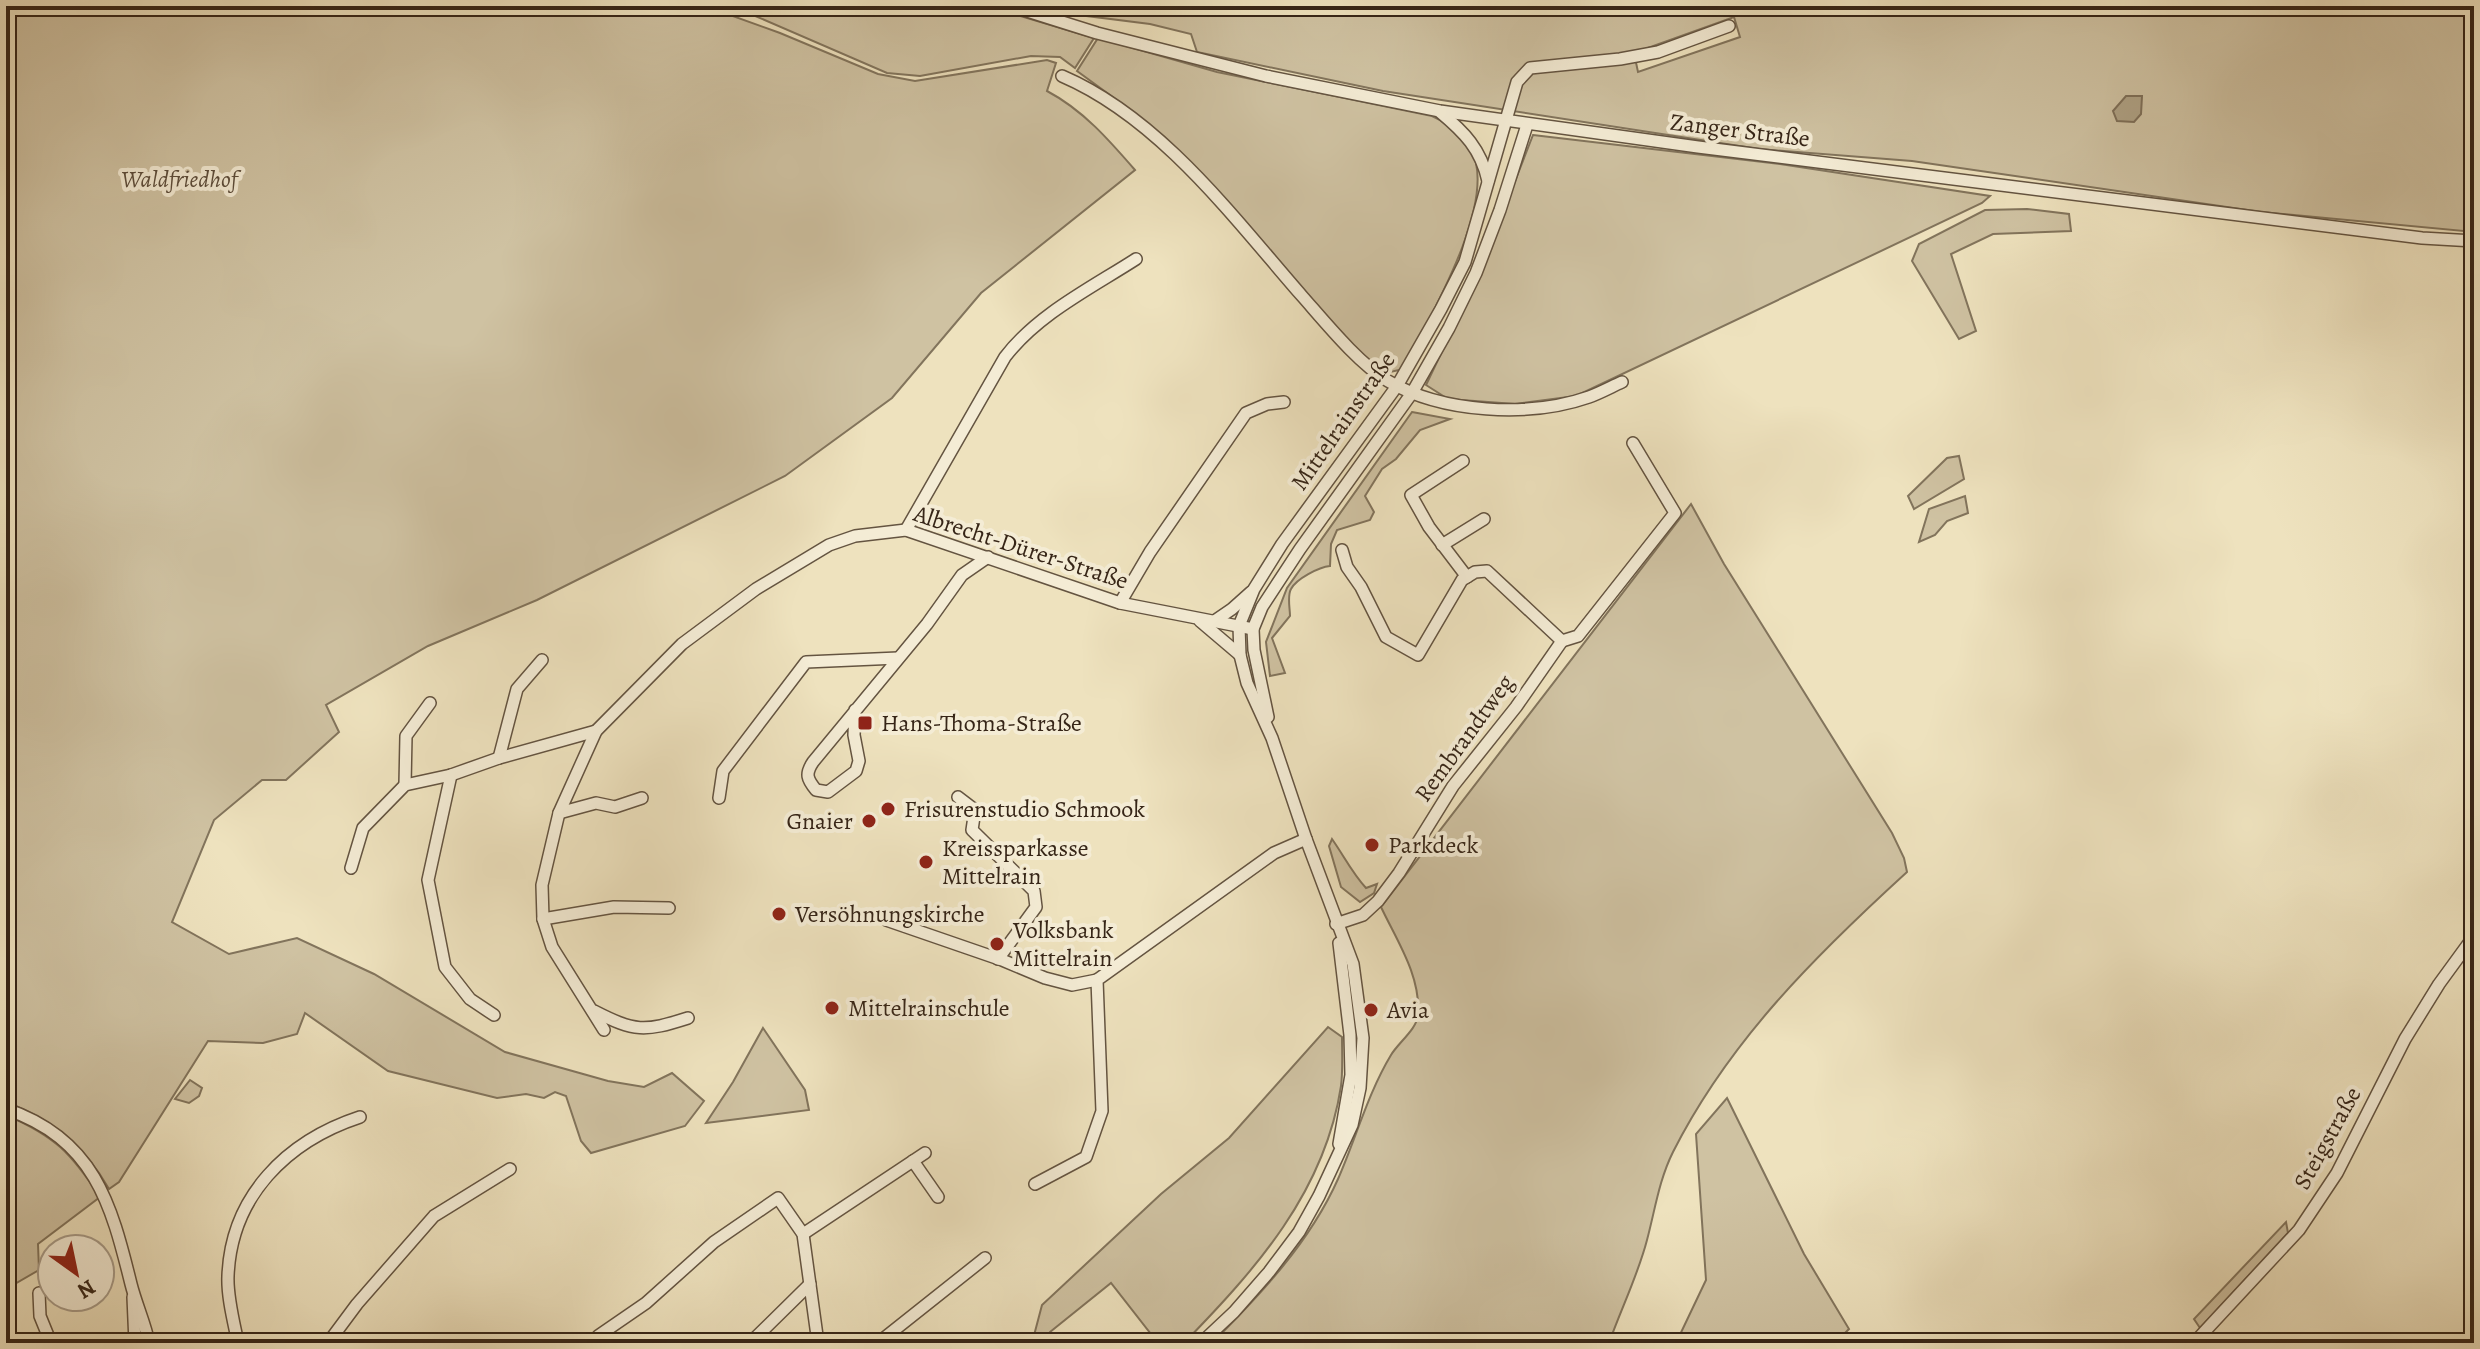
<svg xmlns="http://www.w3.org/2000/svg" width="2480" height="1349" font-family="Alegreya,serif">
	<style>
		.green { fill: #cfc2a2; stroke: #82745c; stroke-width: 2; fill-rule: evenodd }
		.water { fill: #afa285; stroke: #7f7059; stroke-width: 2 }
		.lines { fill: none; stroke-linecap: round; stroke-linejoin: round }
		.minor-casing { stroke: #645441; stroke-width: 14 }
		.minor { stroke: #f4ecd5; stroke-width: 11 }
		.poi-dot { fill: #8f2418; stroke: #f4ecd5; stroke-width: 3 }
		.labels { text-anchor: middle; stroke-width: 8; stroke-linejoin: round; paint-order: stroke }
		.street-label { font-size: 24px; fill: #362517; stroke: #f4ecd5 }
		.park-label { font-size: 24px; font-style: italic; fill: #5c4c3a; stroke: #f4ecd5 }
		.poi-label { font-size: 24px; fill: #362517; stroke: #f4ecd5; text-anchor: start }
	</style>
	<rect width="100%" height="100%" fill="#eee2be"/>
	<filter id="stains"><feTurbulence type="fractalNoise" baseFrequency=".0025" numOctaves="4"/><feColorMatrix values="0 0 0 0 .2 0 0 0 0 .09 0 0 0 0 .02 0 0 0 .5 -.17"/></filter>
	<radialGradient id="worn" r=".72"><stop offset=".6" stop-color="#630" stop-opacity="0"/><stop offset="1" stop-color="#630" stop-opacity=".3"/></radialGradient>
	<g class="green">
		<path d="M6,6H705L780,33L878,74L915,81L1047,60L1056,63L1047,91C1083,110 1109,140 1135,170L981,293L892,398L785,476L537,600L428,646L326,705L339,732L286,780H262L214,820L172,922L229,954L297,938L374,974L505,1052L608,1081L644,1087L672,1073L704,1101L685,1126L591,1153L581,1141L566,1096L555,1092L544,1098L526,1094L497,1098L388,1071L305,1013L297,1034L263,1043L208,1041L119,1182L109,1189C83,1144 54,1121 6,1102Z"/>
		<path d="M724,6H987L1094,38L1075,68L1060,57L1031,56L920,76L887,73L753,15Z"/>
		<path d="M1086,6H2474V232L2261,212L1912,161L1759,149L1383,91L1197,52L1191,34L1150,24L1087,16ZM1734,17L1740,37L1638,72L1634,53Z"/>
		<path d="M1098,38L1217,72L1432,116C1452,125 1471,140 1476,163C1488,218 1431,314 1407,364L1399,370L1390,372L1374,367L1335,334L1165,143L1125,106L1077,71Z"/>
		<path d="M1533,135L1780,164L1990,196L1982,203L1576,396L1515,404L1448,399L1426,385L1478,276Z"/>
		<path d="M2027,209L2069,214L2071,231L1993,234L1951,254L1976,331L1959,339L1912,261L1919,244L1985,210Z"/>
		<path d="M1412,412L1450,419L1420,430L1396,459L1382,469L1365,496L1374,512L1370,520L1337,530L1331,544L1330,566C1319,567 1296,579 1291,589C1287,596 1290,608 1290,616L1272,638L1285,673L1270,676L1266,642L1287,588Z"/>
		<path d="M1959,456L1964,479L1914,509L1908,496L1947,458Z"/>
		<path d="M1965,496L1968,513L1947,521L1935,535L1919,542L1929,509Z"/>
		<path d="M1691,504L1724,564L1892,833L1904,858L1907,872C1816,955 1729,1041 1673,1152C1659,1180 1655,1210 1647,1240C1638,1275 1621,1309 1609,1343H1212C1260,1295 1310,1242 1338,1179C1356,1138 1368,1093 1391,1055C1398,1043 1417,1029 1418,1015C1421,976 1397,941 1381,907Z"/>
		<path d="M1332,839C1344,856 1352,873 1366,888L1377,884L1374,893L1360,902L1341,887L1329,846Z"/>
		<path d="M1328,1027L1342,1037C1342,1053 1343,1071 1341,1086C1325,1192 1256,1269 1184,1343H1158L1111,1283L1050,1332L1048,1343H1032L1042,1305L1161,1194L1229,1138Z"/>
		<path d="M763,1028L805,1090L809,1110L706,1123L733,1082Z"/>
		<path d="M190,1080L202,1088L199,1096L189,1103L175,1099Z"/>
		<path d="M1727,1098L1804,1254L1849,1329L1835,1343H1676L1706,1280L1696,1134Z"/>
		<path d="M6,1115C55,1136 71,1153 100,1197L38,1244L39,1270L6,1289Z"/>
		<path d="M2286,1222L2288,1233L2200,1328L2194,1319Z"/>
	</g>
	<path class="water" d="M2126,96H2142L2141,114L2134,122L2117,121L2113,111Z"/>
	<g class="lines">
		<defs>
			<g id="minor">
				<path d="M1011,6L1097,33L1266,76L1440,111L1698,147L2422,238L2474,241"/>
				<path d="M1062,76C1160,118 1233,217 1302,296C1325,322 1358,363 1388,381C1442,413 1529,418 1589,397C1600,393 1611,387 1622,382"/>
				<path d="M1440,112C1464,132 1481,149 1488,181"/>
				<path d="M1463,461L1411,495L1429,527L1467,577"/>
				<path d="M906,530L1005,357C1038,314 1091,288 1136,259"/>
				<path d="M1442,545L1484,519"/>
				<path d="M1120,603L1150,552L1246,413L1267,404L1284,402"/>
				<path d="M1200,621L1240,655"/>
				<path d="M1213,622L1232,609L1251,592"/>
				<path d="M1562,641L1578,636L1675,513L1633,443"/>
				<path d="M855,710L854,735L859,761L856,771L828,792L816,790C807,779 805,774 813,762L927,624L962,575L988,557"/>
				<path d="M1268,717L1254,650L1253,629L1262,607L1300,549L1412,393L1449,328L1476,273L1500,210L1527,125"/>
				<path d="M499,758L517,689L542,660"/>
				<path d="M451,775L428,880L445,967L470,999L494,1015"/>
				<path d="M405,785L406,736L430,703"/>
				<path d="M958,797L975,810L972,830L1034,891L1036,907L998,959"/>
				<path d="M719,798L723,771L806,662L898,658"/>
				<path d="M559,813L596,803L615,807L642,798"/>
				<path d="M351,868L363,828L405,785L451,775L499,758L596,731"/>
				<path d="M543,919L614,907L669,908"/>
				<path d="M886,920L1002,960L1045,978L1072,985L1097,980"/>
				<path d="M1336,924L1363,915L1378,901L1399,873L1453,786L1516,707L1562,641L1487,571L1475,572L1462,580L1418,655L1386,637L1361,587L1347,567L1342,550"/>
				<path d="M1339,943L1350,1035L1351,1075L1339,1144"/>
				<path d="M594,1011C635,1032 644,1032 688,1018"/>
				<path d="M604,1030L552,947L543,919L542,885L559,813L596,731L682,644L756,589L829,545L855,536L906,530L1120,603L1253,629"/>
				<path d="M6,1109C94,1139 111,1203 131,1284C136,1304 145,1323 149,1343"/>
				<path d="M913,1161L938,1197"/>
				<path d="M1035,1184L1086,1157L1102,1111L1097,980L1274,853L1306,839"/>
				<path d="M803,1234L925,1153"/>
				<path d="M39,1293L40,1316L51,1343"/>
				<path d="M133,1297L135,1343"/>
				<path d="M598,1336L646,1303L714,1242L778,1198L803,1234L818,1343"/>
				<path d="M238,1343C234,1323 227,1297 228,1276C231,1196 287,1141 360,1117"/>
				<path d="M328,1343L357,1304L434,1216L510,1169"/>
				<path d="M750,1343L810,1284"/>
				<path d="M878,1343L985,1258"/>
				<path d="M1201,1343L1234,1312L1269,1272L1299,1232L1319,1196L1352,1125L1360,1088L1363,1038L1353,964L1306,839L1272,738L1247,683L1240,655L1239,626L1254,589L1282,544L1397,386L1441,309L1465,262L1517,82L1530,68L1620,59L1658,52L1729,26"/>
				<path d="M2194,1343L2299,1230L2337,1173L2405,1039L2439,984L2474,936"/>
			</g>
		</defs>
		<use href="#minor" class="minor-casing"/>
		<use href="#minor" class="minor"/>
	</g>
	<g class="poi-dot">
		<rect x="857" y="715" width="16" height="16" rx="4"/>
		<circle cx="888" cy="809" r="8"/>
		<circle cx="869" cy="821" r="8"/>
		<circle cx="1372" cy="845" r="8"/>
		<circle cx="926" cy="862" r="8"/>
		<circle cx="779" cy="914" r="8"/>
		<circle cx="997" cy="944" r="8"/>
		<circle cx="832" cy="1008" r="8"/>
		<circle cx="1371" cy="1010" r="8"/>
	</g>
	<g class="labels">
		<g class="street-label">
			<text transform="translate(1740 130) rotate(7)" y="8">Zanger Straße</text>
			<text transform="translate(1343 421) rotate(-55)" y="8">Mittelrainstraße</text>
			<text transform="translate(1021 547) rotate(18)" y="8">Albrecht-Dürer-Straße</text>
			<text transform="translate(1464 738) rotate(-54)" y="8">Rembrandtweg</text>
			<text transform="translate(2327 1138) rotate(-61)" y="8">Steigstraße</text>
		</g>
		<g class="park-label">
			<text x="179" y="187">Waldfriedhof</text>
		</g>
		<g class="poi-label">
			<text x="881" y="731">Hans-Thoma-Straße</text>
			<text x="904" y="817">Frisurenstudio Schmook</text>
			<text x="853" y="829" text-anchor="end">Gnaier</text>
			<text x="1388" y="853">Parkdeck</text>
			<text x="942" y="856">Kreissparkasse<tspan x="942" dy="28">Mittelrain</tspan></text>
			<text x="795" y="922">Versöhnungskirche</text>
			<text x="1013" y="938">Volksbank<tspan x="1013" dy="28">Mittelrain</tspan></text>
			<text x="848" y="1016">Mittelrainschule</text>
			<text x="1387" y="1018">Avia</text>
		</g>
	</g>
	<rect width="2480" height="1349" fill="none" stroke="#eee2be" stroke-width="32"/>
	<rect x="8" y="8" width="2464" height="1333" fill="none" stroke="#362517" stroke-width="4"/>
	<rect x="16" y="16" width="2448" height="1317" fill="none" stroke="#362517" stroke-width="2"/>
	<g transform="translate(76 1273) rotate(147)"><circle r="38" fill="#f4ecd5" stroke="#a89c89" stroke-width="2"/>
	<path d="M0-6L14 30L0 20L-14 30Z" fill="#8f2418"/>
	<text y="-12" font-size="22" font-weight="bold" text-anchor="middle" fill="#362517">N</text>
	</g>
	<rect width="100%" height="100%" filter="url(#stains)"/>
	<rect width="100%" height="100%" fill="url(#worn)"/>
</svg>
